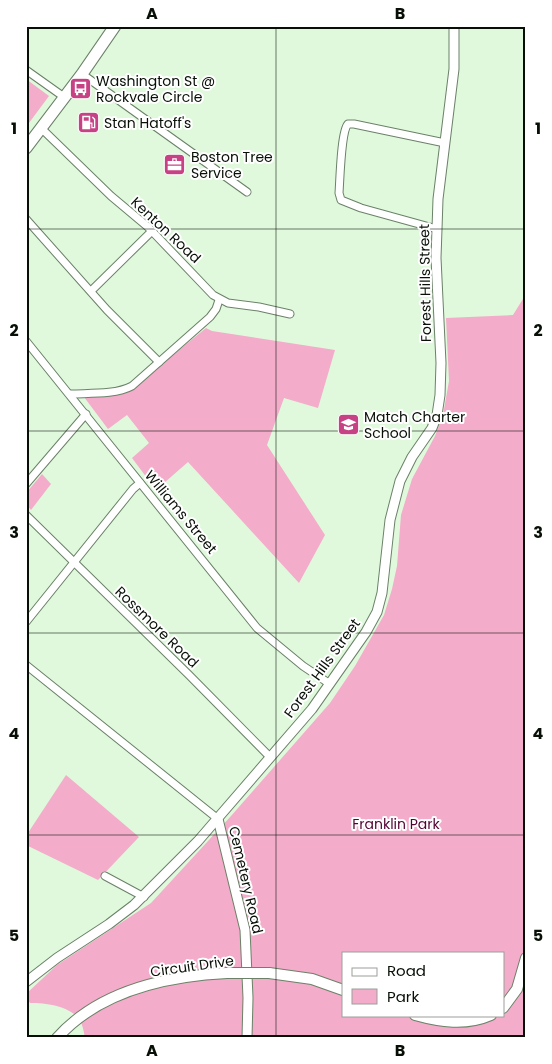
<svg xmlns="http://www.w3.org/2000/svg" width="552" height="1064" font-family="Poppins,sans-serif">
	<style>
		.green { fill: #f3acc9; fill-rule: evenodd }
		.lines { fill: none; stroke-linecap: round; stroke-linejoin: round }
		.minor-casing { stroke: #6b8168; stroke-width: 9 }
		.tertiary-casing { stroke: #6b8168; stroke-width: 11 }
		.secondary-casing { stroke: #6b8168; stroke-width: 12 }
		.primary-casing { stroke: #6b8168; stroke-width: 13 }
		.minor { stroke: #fff; stroke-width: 7 }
		.tertiary { stroke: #fff; stroke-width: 9 }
		.secondary { stroke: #fff; stroke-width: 10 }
		.primary { stroke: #fff; stroke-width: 11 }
		.secondary-bridge-casing { stroke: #6b8168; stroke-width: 12; stroke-linecap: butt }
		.secondary-bridge { stroke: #fff; stroke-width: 10 }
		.grid { fill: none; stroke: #070f06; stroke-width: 1; stroke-opacity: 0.55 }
		.labels { text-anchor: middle; stroke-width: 4; stroke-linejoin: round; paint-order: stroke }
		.poi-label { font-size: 14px; fill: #070f06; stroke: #fff; text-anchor: start }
		.street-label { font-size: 14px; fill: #070f06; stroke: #fff }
		.park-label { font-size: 14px; fill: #540432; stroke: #fff }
		.neatline { fill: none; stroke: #070f06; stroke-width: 2 }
		.grid-label { font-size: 16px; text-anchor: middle; font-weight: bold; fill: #070f06 }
	</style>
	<rect width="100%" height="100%" fill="#e0f9dd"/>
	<g class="green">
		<path d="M26,79L49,96L26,127Z"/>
		<path d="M526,294V1038H427L417,1035L414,1038H85C84,1033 83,1027 81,1022C72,1006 47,1003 30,1003L27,999L26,994L57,965L151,903L231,816L330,703L355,666L384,615L392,589L397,566L401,515L412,479L435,436L443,415L449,381L446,318L513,315ZM343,953H503V1015H343Z"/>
		<path d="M206,328L212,331L335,350L318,408L284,398L267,445L325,535L299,583L188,462L156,490L132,458L149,443L127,415L108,429L84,397L135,386Z"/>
		<path d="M42,474L51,484L31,510L26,504V493Z"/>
		<path d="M66,775L139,837L98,880L26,845V836Z"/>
	</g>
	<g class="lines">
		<defs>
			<g id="minor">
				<path d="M26,70L64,97"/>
				<path d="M82,74L247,192"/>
				<path d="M41,128L111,196L148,227L213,295L228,303L259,307L290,314"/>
				<path d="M26,219L107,310L159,362"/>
				<path d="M437,229L361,208L341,200L339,193C340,180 341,131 348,124H354L445,143"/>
				<path d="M91,291L152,231"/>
				<path d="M26,341L257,628L303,666L330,684"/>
				<path d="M71,394C89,393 115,395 132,386L210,317L216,309L219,300"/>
				<path d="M26,484L86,414"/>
				<path d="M26,515L189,675L270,757"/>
				<path d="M26,622L133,489L140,483"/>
				<path d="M26,665L218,819"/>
				<path d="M105,876L144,897"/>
			</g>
			<g id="tertiary">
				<path d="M218,819L245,930L248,998L247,1038"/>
				<path d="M26,982L57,958L109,924L134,905L198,841L312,709L366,632L377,612L382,593L390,520L400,481L412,457L432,428L437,415L440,395L441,363L436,258L437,229L438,199L454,69V26"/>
			</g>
			<g id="secondary">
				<path d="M269,973L312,979L343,990"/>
				<path d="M503,1008L517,989L526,958"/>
				<path d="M415,1015C440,1022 466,1026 491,1015"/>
				<path d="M57,1038C99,991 167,976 227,973"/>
			</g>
			<path id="primary" d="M26,148L82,74L115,26"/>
		</defs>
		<use href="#minor" class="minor-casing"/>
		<use href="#tertiary" class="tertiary-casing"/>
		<use href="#secondary" class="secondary-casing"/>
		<use href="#primary" class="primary-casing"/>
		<use href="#minor" class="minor"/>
		<use href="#tertiary" class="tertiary"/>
		<use href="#secondary" class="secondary"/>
		<use href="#primary" class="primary"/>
		<defs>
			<path id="secondary-bridge" d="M227,973H269"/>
		</defs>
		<use href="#secondary-bridge" class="secondary-bridge-casing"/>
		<use href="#secondary-bridge" class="secondary-bridge"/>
	</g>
	<path class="grid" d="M276,26V1038M26,229H526M26,431H526M26,633H526M26,835H526"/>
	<defs>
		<symbol id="bus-square" viewBox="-11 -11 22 22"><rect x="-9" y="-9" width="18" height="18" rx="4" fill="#c74285" stroke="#fff"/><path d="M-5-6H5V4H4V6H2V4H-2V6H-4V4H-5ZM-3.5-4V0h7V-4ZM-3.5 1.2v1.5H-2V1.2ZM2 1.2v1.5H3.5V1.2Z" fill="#fff"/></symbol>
		<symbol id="fuel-square" viewBox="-11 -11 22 22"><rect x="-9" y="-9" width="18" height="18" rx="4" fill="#c74285" stroke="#fff"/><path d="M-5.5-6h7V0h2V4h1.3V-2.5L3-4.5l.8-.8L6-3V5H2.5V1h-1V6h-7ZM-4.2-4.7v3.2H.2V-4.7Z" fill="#fff"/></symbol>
		<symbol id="office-square" viewBox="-11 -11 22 22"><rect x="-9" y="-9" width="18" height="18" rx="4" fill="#c74285" stroke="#fff"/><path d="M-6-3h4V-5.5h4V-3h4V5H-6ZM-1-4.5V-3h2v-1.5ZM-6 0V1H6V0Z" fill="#fff"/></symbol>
		<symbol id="school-square" viewBox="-11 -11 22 22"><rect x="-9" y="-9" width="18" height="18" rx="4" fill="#c74285" stroke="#fff"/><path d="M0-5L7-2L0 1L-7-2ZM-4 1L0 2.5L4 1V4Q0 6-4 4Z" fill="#fff"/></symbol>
	</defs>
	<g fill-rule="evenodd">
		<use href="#bus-square" x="68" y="76" width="25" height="25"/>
		<use href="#fuel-square" x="76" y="110" width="25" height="25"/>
		<use href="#office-square" x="162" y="152" width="25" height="25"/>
		<use href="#school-square" x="336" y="412" width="25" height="25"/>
	</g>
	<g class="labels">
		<g class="poi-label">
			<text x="96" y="86">Washington St @<tspan x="96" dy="16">Rockvale Circle</tspan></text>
			<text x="104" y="128">Stan Hatoff's</text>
			<text x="191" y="162">Boston Tree<tspan x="191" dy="16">Service</tspan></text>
			<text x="364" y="422">Match Charter<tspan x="364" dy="16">School</tspan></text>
		</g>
		<g class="street-label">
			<text transform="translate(166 230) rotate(43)" y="5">Kenton Road</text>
			<text transform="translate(425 283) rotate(-91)" y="5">Forest Hills Street</text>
			<text transform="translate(181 512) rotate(50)" y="5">Williams Street</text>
			<text transform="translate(157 627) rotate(44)" y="5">Rossmore Road</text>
			<text transform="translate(322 668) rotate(-54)" y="5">Forest Hills Street</text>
			<text transform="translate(246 880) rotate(77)" y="5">Cemetery Road</text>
			<text transform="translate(192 966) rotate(-8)" y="5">Circuit Drive</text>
		</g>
		<g class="park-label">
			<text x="396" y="829">Franklin Park</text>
		</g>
	</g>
	<rect width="552" height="1064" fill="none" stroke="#ffffff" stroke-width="55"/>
	<rect x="342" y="952" width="162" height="65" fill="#ffffff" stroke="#9c9f9b"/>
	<rect x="352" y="968" width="25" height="8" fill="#ffffff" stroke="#9c9f9b"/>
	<text x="387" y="976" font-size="15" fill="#070f06">Road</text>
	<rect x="352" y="989" width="25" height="15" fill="#f3acc9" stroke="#9c9f9b"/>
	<text x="387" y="1002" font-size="15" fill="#070f06">Park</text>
	<rect x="28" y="28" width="496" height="1008" class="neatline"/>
	<g class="grid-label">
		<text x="152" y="19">A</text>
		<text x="400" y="19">B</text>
		<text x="14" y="134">1</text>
		<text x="538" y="134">1</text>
		<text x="14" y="336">2</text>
		<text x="538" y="336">2</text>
		<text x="14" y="538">3</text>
		<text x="538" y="538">3</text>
		<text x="14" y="739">4</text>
		<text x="538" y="739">4</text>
		<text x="14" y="941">5</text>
		<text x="538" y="941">5</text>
		<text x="152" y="1056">A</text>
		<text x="400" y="1056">B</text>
	</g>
</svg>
